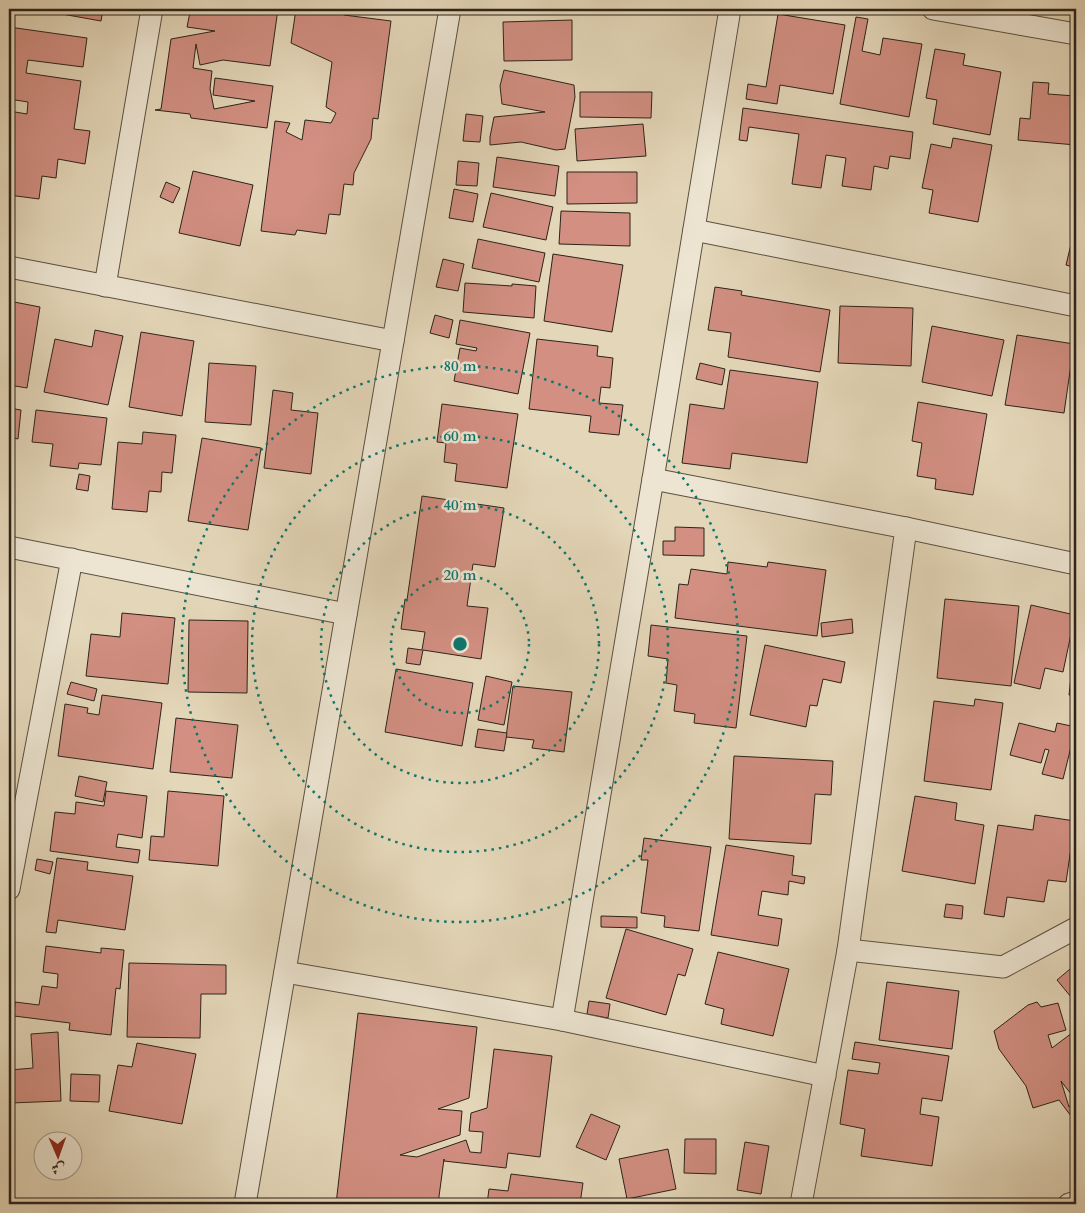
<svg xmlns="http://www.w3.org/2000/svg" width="1085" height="1213" font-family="Cardo,Amiri,serif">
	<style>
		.building { fill: #d28f82; stroke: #2c2319 }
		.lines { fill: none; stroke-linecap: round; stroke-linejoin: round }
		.minor-casing { stroke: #5a5041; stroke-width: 23 }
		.minor { stroke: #ede5d2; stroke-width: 21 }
		.ring { fill: none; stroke: #0f766e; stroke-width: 2.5; stroke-dasharray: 2.5 5 }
		.centre { fill: #0f766e; stroke: #ede5d2; stroke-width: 2.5 }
		.ring-label { font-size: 15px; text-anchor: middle; font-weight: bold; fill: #0f766e; stroke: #ede5d2; stroke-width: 5; stroke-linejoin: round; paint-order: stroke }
	</style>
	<rect width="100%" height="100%" fill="#e4d7b9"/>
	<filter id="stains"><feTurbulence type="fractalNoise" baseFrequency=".004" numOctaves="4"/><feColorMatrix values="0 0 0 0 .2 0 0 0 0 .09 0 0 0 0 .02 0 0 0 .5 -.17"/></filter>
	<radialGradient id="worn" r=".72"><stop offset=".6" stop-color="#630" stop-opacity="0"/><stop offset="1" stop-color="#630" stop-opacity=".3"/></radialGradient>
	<g class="building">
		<path d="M34,9H103L101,21Z"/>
		<path d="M222,9H278L270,66L223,60L200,65L196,44L193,68L212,71L210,89L214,109L255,101L213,95L215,78L273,86L267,128L191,118L190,114L155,110L161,109L171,39L215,31L187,27L190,12L207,14L222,11Z"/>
		<path d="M296,9H345L344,15L391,21L378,119L373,118L371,139L354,173L353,185L344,184L340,215L329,214L326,234L297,230L295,235L261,231L275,121L290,123L286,132L302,140L305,120L331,123L336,113L326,107L332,62L291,43Z"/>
		<path d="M535,9H581L580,13Z"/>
		<path d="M778,14L845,25L833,94L780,85L777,104L746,99L748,84L766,87Z"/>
		<path d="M856,17L868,19L862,51L880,55L883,38L922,44L909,117L840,104Z"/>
		<path d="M572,20V60L504,61L503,22Z"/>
		<path d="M9,27L87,38L83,67L28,60L26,73L81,81L74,129L90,131L85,164L58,159L56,178L42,176L39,199L9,195V111L27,114L28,102L9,99Z"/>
		<path d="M935,49L965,54L963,65L1001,72L990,135L933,124L937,100L926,98Z"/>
		<path d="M504,70L574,85L575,97L565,149L556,150L521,142L490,145V137L494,117L545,112L502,104L500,86Z"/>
		<path d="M1076,76V145L1018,140L1020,118L1030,119L1033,82L1049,83L1048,94L1075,96Z"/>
		<path d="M580,92H652L651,118L580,117Z"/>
		<path d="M743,108L913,132L910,159L890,156L888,169L874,166L871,190L842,186L846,158L826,155L821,188L792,184L799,134L749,127L747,141L739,140Z"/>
		<path d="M466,114L483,116L480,142L463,141Z"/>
		<path d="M643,124L646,156L577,161L575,129Z"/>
		<path d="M953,138L992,145L978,222L929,213L933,190L922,188L931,144L951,148Z"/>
		<path d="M497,157L559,166L555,196L493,187Z"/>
		<path d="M458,161L479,163L477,186L456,185Z"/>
		<path d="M193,171L253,185L240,246L179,233Z"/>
		<path d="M567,172H637V203L567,204Z"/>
		<path d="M166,182L180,188L173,203L160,197Z"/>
		<path d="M454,189L478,194L473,222L449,218Z"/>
		<path d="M491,193L553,207L546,240L483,227Z"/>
		<path d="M561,211L630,213V246L559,244Z"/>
		<path d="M1073,236L1076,237V268L1066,265Z"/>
		<path d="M478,239L545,253L539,282L472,268Z"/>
		<path d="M553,254L623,265L612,332L544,321Z"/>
		<path d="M443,259L464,264L458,291L436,287Z"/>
		<path d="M465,283L512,286V284L536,286L534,318L463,312Z"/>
		<path d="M715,287L742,291L741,295L830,310L820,372L728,357L731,333L708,330Z"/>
		<path d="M9,301L40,307L27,388L9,385Z"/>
		<path d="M840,306L913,308L911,366L838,363Z"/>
		<path d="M435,315L453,320L449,338L430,333Z"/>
		<path d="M460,320L530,333L518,394L454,381L460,348L476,351L477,348L456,344Z"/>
		<path d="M932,326L1004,340L992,396L922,382Z"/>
		<path d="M95,330L123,336L108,405L44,392L55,339L92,347Z"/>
		<path d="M141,332L194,341L182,416L129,407Z"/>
		<path d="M1017,335L1074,344L1064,413L1005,405Z"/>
		<path d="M537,339L598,346L597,356L613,358L610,388L601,387L599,403L623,405L619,435L589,432L591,416L529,409Z"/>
		<path d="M209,363L256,366L251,425L205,422Z"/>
		<path d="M700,363L725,369L722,385L696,379Z"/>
		<path d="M730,370L818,382L807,463L732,453L730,469L682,463L690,404L724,409Z"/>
		<path d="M273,390L293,393L291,410L318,413L311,474L264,468Z"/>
		<path d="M918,402L987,414L973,495L935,489L936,479L917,476L922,443L912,441Z"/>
		<path d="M442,404L518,414L507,488L455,481L457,464L444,462L446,443L437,442Z"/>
		<path d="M9,408L21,410L18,439L14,438L11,471H9Z"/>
		<path d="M36,410L107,418L101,465L79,463L78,469L50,466L53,444L32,442Z"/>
		<path d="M143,432L176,435L172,473L162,472L161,492L149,491L147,512L112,509L118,442L142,444Z"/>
		<path d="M202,438L261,448L248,530L188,521Z"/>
		<path d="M1076,468V503H1071Z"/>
		<path d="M79,474L90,476L88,491L76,489Z"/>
		<path d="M422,496L504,508L495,567L473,564L467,606L488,608L481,659L423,650L420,665L406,663L408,648L422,650L425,632L401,629L405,599L407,600Z"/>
		<path d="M675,527L704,528V556L663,555V541H675Z"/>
		<path d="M728,562L767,567L768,562L826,570L817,636L675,618L679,584L688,585L691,569L727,574Z"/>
		<path d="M945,599L1019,606L1011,686L937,678Z"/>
		<path d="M1031,605L1075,615L1063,672L1045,668L1040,689L1014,683Z"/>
		<path d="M122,613L175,618L168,684L86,676L91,634L120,637Z"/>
		<path d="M852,619L853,633L822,637L821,623Z"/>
		<path d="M189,620L248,621L247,693L188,692Z"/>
		<path d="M651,625L747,636L736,728L694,723L695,714L674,711L677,685L666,683L668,659L648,656Z"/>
		<path d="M1076,634V696L1069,695Z"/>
		<path d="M765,645L845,662L841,683L823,679L817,706L810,705L806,727L750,715Z"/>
		<path d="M396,669L473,683L462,746L385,732Z"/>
		<path d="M486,676L512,682L504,725L478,720Z"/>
		<path d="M71,682L97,689L94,701L67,694Z"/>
		<path d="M513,686L572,692L564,752L532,748L534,740L506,737Z"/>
		<path d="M102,695L162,703L153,769L58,756L65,704L88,708L87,713L99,715Z"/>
		<path d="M975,699L1003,703L991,790L924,781L934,701L974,706Z"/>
		<path d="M176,718L238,725L232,778L170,772Z"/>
		<path d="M1019,723L1055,732L1057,723L1076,727L1063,779L1042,774L1049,750L1045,749L1041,763L1010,755Z"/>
		<path d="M478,729L507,733L504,751L475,747Z"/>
		<path d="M734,756L833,761L831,795L815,794L811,844L729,839Z"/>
		<path d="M79,776L107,782L103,802L75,796Z"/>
		<path d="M106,791L147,796L142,838L118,834L116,847L140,850L138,863L50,851L55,812L75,814L76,802L104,806Z"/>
		<path d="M168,791L224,796L218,866L149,860L151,836L164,837Z"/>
		<path d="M915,796L957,803L955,820L984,825L975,884L902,871Z"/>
		<path d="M1035,815L1075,821L1066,882L1048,880L1044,902L1007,897L1004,917L984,914L998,825L1033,830Z"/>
		<path d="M644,838L711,847L699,931L664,927L665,916L641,913L648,860H641Z"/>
		<path d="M726,845L794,856L792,875L805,877L804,884L789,881L788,895L762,891L758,915L782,919L778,946L711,935Z"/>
		<path d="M57,858L88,862L87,870L133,876L125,930L58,920L56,933L46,932Z"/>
		<path d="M37,859L53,862L50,874L35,870Z"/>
		<path d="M946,904L963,906L962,919L944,917Z"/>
		<path d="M601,916L637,917V928L601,927Z"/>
		<path d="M626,929L693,949L685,976L678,974L666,1015L606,998Z"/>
		<path d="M46,946L101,953V948L124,950L120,989L116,988L111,1035L69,1030L70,1023L14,1016L15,1002L39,1005L42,986L57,988L58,974L43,972Z"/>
		<path d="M718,952L789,969L773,1036L721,1024L724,1009L705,1004Z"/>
		<path d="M129,963L226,965V994H201L200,1038L127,1037Z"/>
		<path d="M1076,964V1003L1057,980Z"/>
		<path d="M887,982L959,991L952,1049L879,1040Z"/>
		<path d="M589,1001L610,1004L608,1018L587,1014Z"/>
		<path d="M1037,1002L1041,1007L1058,1003L1066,1030L1048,1035L1052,1048L1076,1030V1092L1071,1094L1061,1081L1069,1107L1076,1102V1119L1074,1120L1059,1100L1033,1108L1026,1086L999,1049L994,1031L1028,1005Z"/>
		<path d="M358,1013L477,1027L469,1098L438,1109L462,1111L460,1135L400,1155L417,1157L466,1140L470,1152L481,1153L483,1132L469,1131L471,1113L487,1108L494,1049L552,1056L540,1157L508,1153L506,1168L444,1161V1159L438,1204H336Z"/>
		<path d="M58,1032L61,1101L11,1103L10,1070L33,1068L31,1034Z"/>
		<path d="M855,1042L949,1056L942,1101L922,1098L920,1114L939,1117L932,1166L861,1156L865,1129L840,1124L848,1070L878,1074L880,1063L852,1059Z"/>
		<path d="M137,1043L196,1054L182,1124L109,1111L118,1065L132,1067Z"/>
		<path d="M71,1074L100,1075L99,1102L70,1101Z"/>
		<path d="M591,1114L620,1126L606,1160L576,1147Z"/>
		<path d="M685,1139H716V1174L684,1173Z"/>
		<path d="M745,1142L769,1146L761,1194L737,1190Z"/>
		<path d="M668,1149L676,1189L627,1199L619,1159Z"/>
		<path d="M511,1174L583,1183L580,1204H487L489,1189L508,1191Z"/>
	</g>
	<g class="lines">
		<defs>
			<g id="minor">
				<path d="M933,9L1076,34"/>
				<path d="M694,230L1076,306"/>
				<path d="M9,267L393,341"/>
				<path d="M105,286L152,9"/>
				<path d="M653,479L906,528L1076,564"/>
				<path d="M9,547L346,614"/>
				<path d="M9,889L72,559"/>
				<path d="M848,950L1003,967L1076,928"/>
				<path d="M285,972L562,1020L653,479L730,9"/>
				<path d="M562,1020L825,1076"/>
				<path d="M245,1204L450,9"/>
				<path d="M801,1204L848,950L906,528"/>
				<path d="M1069,1204L1076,1202"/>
			</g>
		</defs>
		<use href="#minor" class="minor-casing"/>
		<use href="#minor" class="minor"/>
	</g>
	<g class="ring">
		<circle cx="460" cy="644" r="69"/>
		<circle cx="460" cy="644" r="139"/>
		<circle cx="460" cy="644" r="208"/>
		<circle cx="460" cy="644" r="278"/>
	</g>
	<circle cx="460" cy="644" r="8" class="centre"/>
	<g class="ring-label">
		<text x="460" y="371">80 m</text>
		<text x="460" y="441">60 m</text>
		<text x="460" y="510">40 m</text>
		<text x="460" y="580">20 m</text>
	</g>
	<rect width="1085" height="1213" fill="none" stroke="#e4d7b9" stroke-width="30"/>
	<rect x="10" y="10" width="1065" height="1193" fill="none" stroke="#2c2319" stroke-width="2.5"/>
	<rect x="15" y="15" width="1055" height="1183" fill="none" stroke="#2c2319"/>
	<g transform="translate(58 1156) rotate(178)"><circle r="24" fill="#ede5d2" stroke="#a09788"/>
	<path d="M0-4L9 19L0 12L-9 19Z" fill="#8f2418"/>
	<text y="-8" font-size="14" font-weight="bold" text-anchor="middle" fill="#2c2319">ش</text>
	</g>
	<rect width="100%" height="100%" filter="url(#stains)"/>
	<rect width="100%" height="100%" fill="url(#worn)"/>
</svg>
